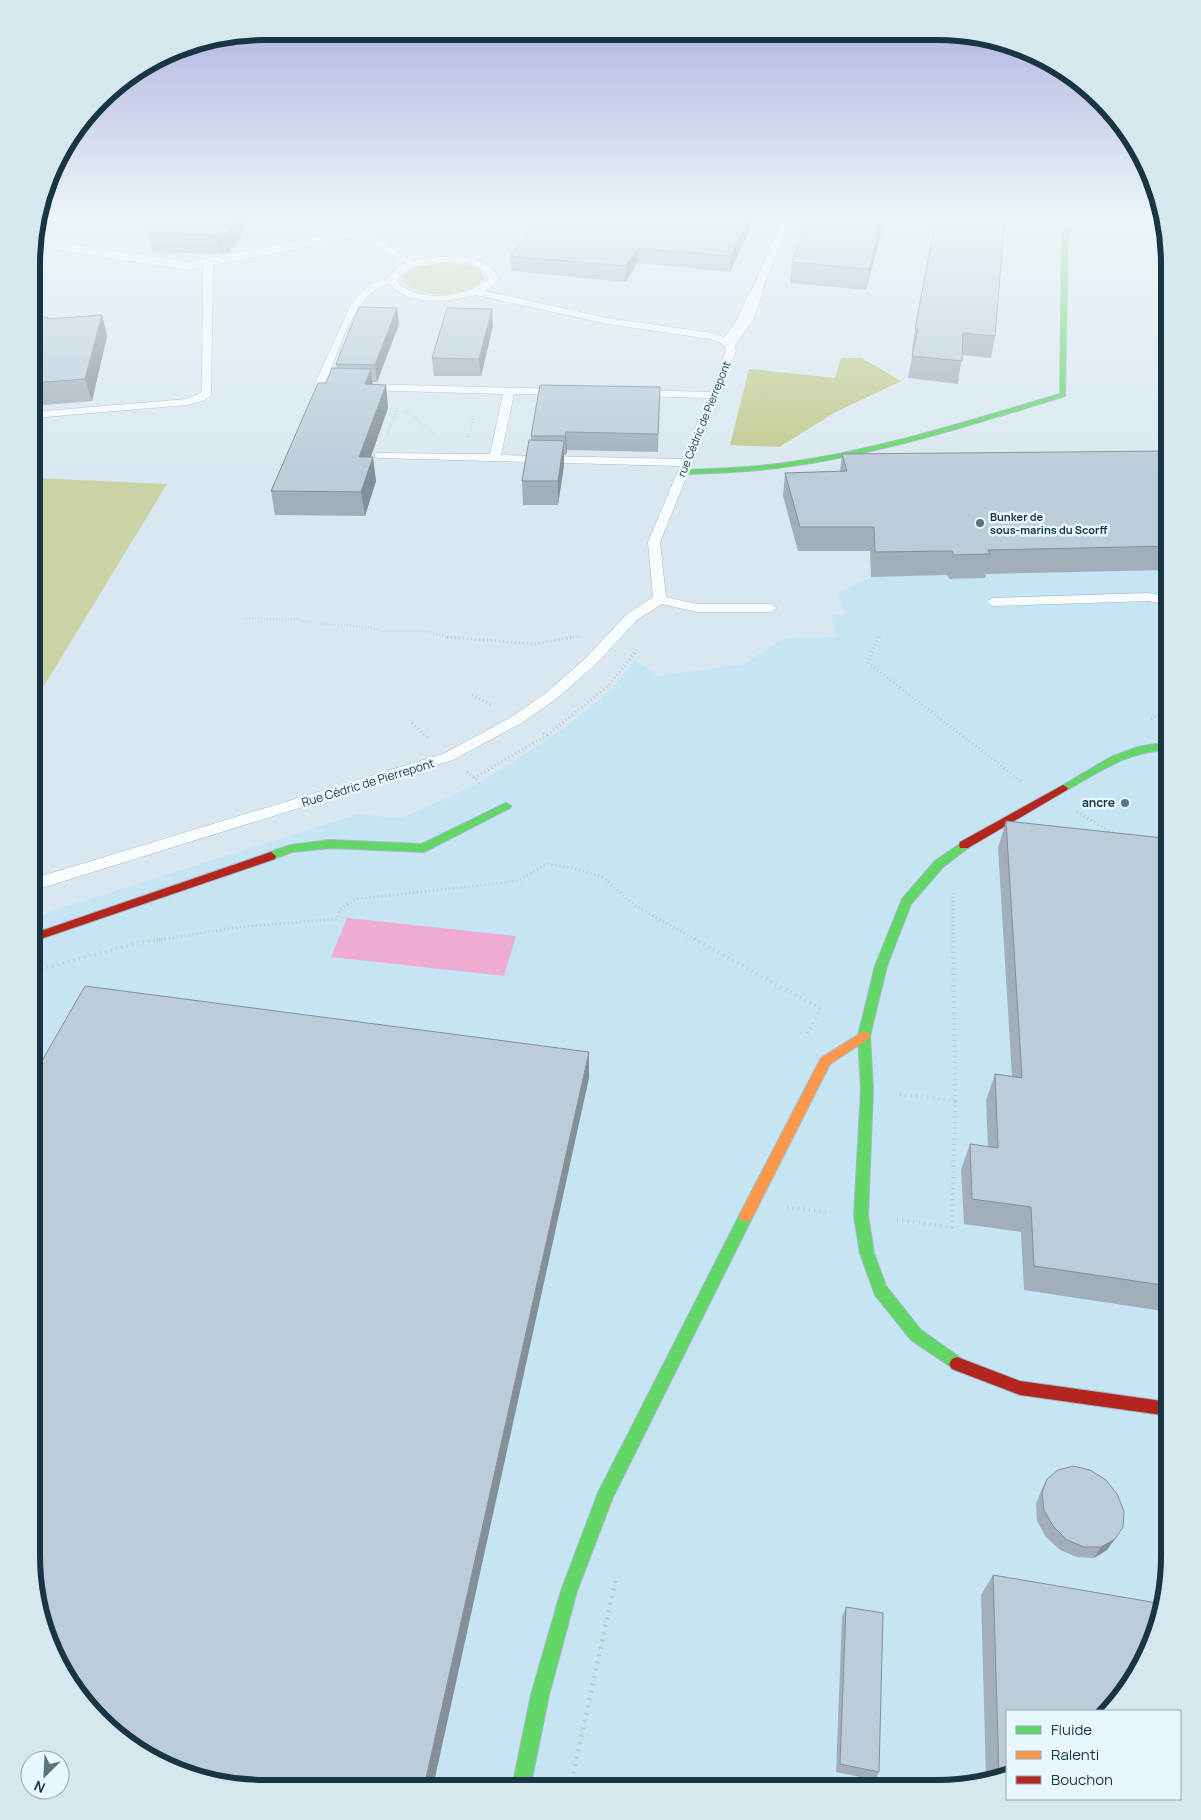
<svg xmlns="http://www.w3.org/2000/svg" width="1201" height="1820" font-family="Manrope,sans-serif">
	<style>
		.built { fill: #c5e5f5 }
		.green { fill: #cbd2a5 }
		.forest { fill: #c2c98d }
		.water { fill: #efacd3 }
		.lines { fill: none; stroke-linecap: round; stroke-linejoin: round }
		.lane-casing { stroke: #a4b9c3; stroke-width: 1 }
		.street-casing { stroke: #a4b9c3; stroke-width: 1 }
		.fast-casing { stroke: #a4b9c3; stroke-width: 2 }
		.slow-casing { stroke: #a4b9c3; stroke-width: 2 }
		.jam-casing { stroke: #a4b9c3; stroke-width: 2 }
		.path-far3 { stroke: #bfc7cc; stroke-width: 2.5; stroke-dasharray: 0.5 2.5; stroke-linecap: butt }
		.path-far2 { stroke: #bfc7cc; stroke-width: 3; stroke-dasharray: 1 3; stroke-linecap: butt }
		.path-far1 { stroke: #bfc7cc; stroke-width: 4; stroke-dasharray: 1 4.5; stroke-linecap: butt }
		.path { stroke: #bfc7cc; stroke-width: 4.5; stroke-dasharray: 2 5.5; stroke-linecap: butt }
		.lane { fill: #f9fcfd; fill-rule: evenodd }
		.street { fill: #f9fcfd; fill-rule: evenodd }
		.fast { fill: #63d668; fill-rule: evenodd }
		.slow { fill: #ff974d; fill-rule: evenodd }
		.jam { fill: #b3261e; fill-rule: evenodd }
		.wall { fill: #a2afbb }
		.shaded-wall { fill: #848f98 }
		.building { fill: #bcccd9; stroke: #848f98 }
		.poi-dot { fill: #5b7480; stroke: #e8f6fd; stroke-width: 2 }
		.labels { text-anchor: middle; stroke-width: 5; stroke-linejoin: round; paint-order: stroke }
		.far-street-label { font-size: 11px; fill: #173543; stroke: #e8f6fd }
		.far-poi-label { font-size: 11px; font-weight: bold; fill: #173543; stroke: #e8f6fd; text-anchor: start }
		.street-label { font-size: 12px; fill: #173543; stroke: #e8f6fd }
		.poi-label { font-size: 12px; font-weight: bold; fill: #173543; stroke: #e8f6fd; text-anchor: end }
		.rim { fill: none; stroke: #173543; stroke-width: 6 }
	</style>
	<rect width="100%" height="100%" fill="#d9e8f0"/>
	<path class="built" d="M1170,570L1169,1571L1157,1631L1007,1711V1775L937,1789L234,1787L31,1556L32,920L58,909L358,814L401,818L480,783L565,728L612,689L635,660L658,676L744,664L784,638L837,637L831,614H845L838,593L871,577L947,575L949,579L984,578L983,574Z"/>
	<g class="green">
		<path d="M447,263C459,264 482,264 484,279C468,299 423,298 404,283L403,279C411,264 432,264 447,263Z"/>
		<path d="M33,478L167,484L33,704Z"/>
	</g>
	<path class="forest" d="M841,358H862L901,381L834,413L779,447L730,445L749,369L835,378Z"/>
	<path class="water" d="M347,918L516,936L504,976L331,957Z"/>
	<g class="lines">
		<defs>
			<g id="lane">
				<path d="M336,218H347L364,229L422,218H442L370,233C378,238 407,259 414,261C418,261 425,258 429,258C453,255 489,254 499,280L485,291L608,318L712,333L733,340L736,351L720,395L660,542L666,597L697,604H770L777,608L770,612H697L662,604L637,620L596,664L556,699L523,722L453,760L32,891V879L443,754L513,716L546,693L586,658L627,614L653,597L648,542L680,466L379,458L375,457V453L490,454L503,394L363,390L358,387L363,384L562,389L566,390V394H514L501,455L682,459L708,398L636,396L631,393L636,390L711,392L726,351L724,344L710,339L608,324L476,295C448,302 411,307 389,284C353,294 339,351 326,383L341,385V389L315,388L314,386L351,304L370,284L387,279L397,267L405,263ZM445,262C461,263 483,262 489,279C465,298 419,304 396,281L410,268Z"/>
				<path d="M783,218H791L762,290L754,292L752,290Z"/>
				<path d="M208,261L213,264L211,395L203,401L187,405L33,418V412L187,399L202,392L203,264Z"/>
				<path d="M1149,593L1170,597V605L1149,601L993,606L986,602L993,598Z"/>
			</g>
			<g id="street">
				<path d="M364,228L369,229L371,232L369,235L188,270L33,246V238L188,262Z"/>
				<path d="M757,286L764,290L753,320L735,345H723L721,342L737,320L750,290Z"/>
			</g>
			<g id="fast">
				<path d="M1073,218H1079L1071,227L1068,237L1065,396C971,425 875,456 777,468C745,472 714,473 682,474L678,472L682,470C714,469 745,468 777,464C873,452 967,421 1060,394L1062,237L1065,226Z"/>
				<path d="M1155,744H1170V750C1130,750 1100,771 1067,790L1063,791L1058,788L1111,757L1138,747Z"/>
				<path d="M506,803L511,806L510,808L424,852L330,848L292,852L271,860L266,856L267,853L291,845L330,840L422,844Z"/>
				<path d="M964,841L968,842L969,845L968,848L943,867L911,904L887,966L870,1036L873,1089L868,1216L874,1253L886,1286L921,1330L962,1359L965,1364L962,1369L957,1371L911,1340L875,1295L860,1253L854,1216L861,1089L858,1036L875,966L902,899L935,861Z"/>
				<path d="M746,1210L751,1212L753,1216L613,1497L577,1591L549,1695L530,1788H512L531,1695L561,1591L598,1493L741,1212Z"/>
			</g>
			<path id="slow" d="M864,1031L868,1033L870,1036L868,1039L830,1064L751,1220L746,1222L741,1220L739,1216L741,1212L821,1058Z"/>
			<g id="jam">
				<path d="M1063,785L1068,788L1067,790L968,848H960L959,845L960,842Z"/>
				<path d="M271,852L276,856L275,859L32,942V934Z"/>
				<path d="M957,1357L1020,1381L1169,1402V1416L1020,1395L952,1369L949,1364L952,1359Z"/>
			</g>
		</defs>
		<use href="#lane" class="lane-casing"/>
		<use href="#street" class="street-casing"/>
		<use href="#fast" class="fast-casing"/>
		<use href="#slow" class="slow-casing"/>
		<use href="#jam" class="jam-casing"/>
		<g class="path-far3">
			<path d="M405,410L435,434"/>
			<path d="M387,434L397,408"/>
			<path d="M468,437L475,412"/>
			<path d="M243,618L297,619L319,624L361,626L383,631H426L450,638H465"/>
			<path d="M567,638L581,636"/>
			<path d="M878,638L882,630"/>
		</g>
		<g class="path-far2">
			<path d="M447,637L534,644L574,637"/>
			<path d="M879,637L868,663L1021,781"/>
			<path d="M472,695L493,706"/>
			<path d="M1151,719L1170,708"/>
			<path d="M412,723L428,739"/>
			<path d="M547,735L608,686L637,650"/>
			<path d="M467,772L480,783"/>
			<path d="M474,778L547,735L541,732"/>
			<path d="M1077,812L1117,835"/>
			<path d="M953,893V940"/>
			<path d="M157,940L240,927L337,919L340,909L356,899L518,881L546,864L572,868L603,877L634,905L696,940"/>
		</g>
		<g class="path-far1">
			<path d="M694,939L820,1009L807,1035"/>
			<path d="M32,981L38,970L137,943L165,939"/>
			<path d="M900,1094L955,1101L953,939"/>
			<path d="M787,1207L826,1212"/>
			<path d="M897,1220L952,1227L955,1101"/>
		</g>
		<path class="path" d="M570,1788L616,1578"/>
		<use href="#lane" class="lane"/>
		<use href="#street" class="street"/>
		<use href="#fast" class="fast"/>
		<use href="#slow" class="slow"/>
		<use href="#jam" class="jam"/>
	</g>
	<g class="wall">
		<path d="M38,218H61L54,226L36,225Z"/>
		<path d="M161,218H255L229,252L219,254L152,252L148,233Z"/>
		<path d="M615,218H755L730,272L637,263L626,282L511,271L510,256L608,230Z"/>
		<path d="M885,218L866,290L790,283L792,262Z"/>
		<path d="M102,315L107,336L92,401L33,406V318L48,317V319Z"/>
		<path d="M399,324L377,382H372L373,384L386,385L388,408L371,457L376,481L365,516L275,515L271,491L326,383L337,368L336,364Z"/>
		<path d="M493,326L481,376H434L432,358Z"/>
		<path d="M915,329L995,336L991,358L962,355L958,384L908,378L913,351H912Z"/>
		<path d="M660,387L658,452L567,450L566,455H564V465L558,505H523L522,481L531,441V436Z"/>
		<path d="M1170,451V570L986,574L985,578L949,579L947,575L871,577L870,551H798L783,496L785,473L840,471L842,454Z"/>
		<path d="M1006,821L1170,870L1169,1312L1024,1290L1021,1232L964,1224L961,1170L970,1144L988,1147L986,1100L995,1074L1012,1076L998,848Z"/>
		<path d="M1047,1479L1107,1550L1094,1558L1077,1557L1060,1550L1046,1537L1037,1521L1036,1504L1041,1491Z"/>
		<path d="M993,1575L1007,1775L986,1779L981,1595Z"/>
		<path d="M846,1607L879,1772L875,1780L836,1772L842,1617Z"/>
	</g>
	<g class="shaded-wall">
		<path d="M52,218H61L54,226Z"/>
		<path d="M237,218H255L229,252L219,254L215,235Z"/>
		<path d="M749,218H755L730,272L731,256Z"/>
		<path d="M882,218H885L866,290L869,269Z"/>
		<path d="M638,248L637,263L626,282V266Z"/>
		<path d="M397,308L399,324L377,382L375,365Z"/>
		<path d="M492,309L493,326L481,376L479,359Z"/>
		<path d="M102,315L107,336L92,401L85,379Z"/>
		<path d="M371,369L373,391L365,384Z"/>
		<path d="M386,385L388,408L362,481L359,457Z"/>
		<path d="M566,432L567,450L566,455L565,436Z"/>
		<path d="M564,441V465L558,505V481Z"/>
		<path d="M373,457L376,481L365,516L361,492Z"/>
		<path d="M589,1052V1078L433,1787H424Z"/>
		<path d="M1115,1539L1107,1550L1094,1558L1101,1547Z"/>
	</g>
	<g class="building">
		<path d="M161,218H237L226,233L215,235L148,233Z"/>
		<path d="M615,218H749L731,256L638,248L626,266L510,256L537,223L608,230Z"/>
		<path d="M809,218H882L869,269L792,262Z"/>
		<path d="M936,218H1005L995,336L963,333L962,361L912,356L918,329H915Z"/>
		<path d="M359,307L397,308L375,365L336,364Z"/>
		<path d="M447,308L492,309L479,359L432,358Z"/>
		<path d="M102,315L85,379L33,383V318L48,317L47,319Z"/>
		<path d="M332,368L371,369L365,384L386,385L359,457H373L361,492L271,491L318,383H326Z"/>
		<path d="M540,385L660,387L658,434L566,432L565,436H531Z"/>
		<path d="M529,440L564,441L558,481H522Z"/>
		<path d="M1170,451V546L988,550L990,554L954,555L952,551L875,552L874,527H800L785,473L847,471L842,454Z"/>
		<path d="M1006,821L1163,838L1170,870L1169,1286L1034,1266L1031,1207L972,1199L970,1144L998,1148L995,1074L1022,1078Z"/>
		<path d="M85,986L589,1052L424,1787H234L175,1771L123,1741L80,1698L49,1645L31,1556L32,1073H35Z"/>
		<path d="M1073,1466L1090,1470L1106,1480L1117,1494L1124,1511L1123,1527L1115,1539L1101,1547H1084L1067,1540L1053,1526L1044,1510L1042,1493L1047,1479L1058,1470Z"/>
		<path d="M993,1575L1163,1604L1157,1631L1122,1697L1108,1711H1007V1775L999,1776Z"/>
		<path d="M846,1607L883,1613L879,1772L840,1764Z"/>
	</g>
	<linearGradient id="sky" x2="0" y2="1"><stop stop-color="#abb1e0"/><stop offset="0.46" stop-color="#eef5f8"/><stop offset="1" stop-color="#eef5f8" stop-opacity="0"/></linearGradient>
	<rect width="1201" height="473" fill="url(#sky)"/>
	<g class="poi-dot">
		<circle cx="980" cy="523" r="5"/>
		<circle cx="1125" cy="803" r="5"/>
	</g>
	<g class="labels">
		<g class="far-street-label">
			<text transform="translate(704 419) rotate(-68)" y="4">rue Cédric de Pierrepont</text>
		</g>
		<g class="far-poi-label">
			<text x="990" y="521">Bunker de<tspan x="990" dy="13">sous-marins du Scorff</tspan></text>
		</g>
		<g class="street-label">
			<text transform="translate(368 783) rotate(-17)" y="4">Rue Cédric de Pierrepont</text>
		</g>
		<g class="poi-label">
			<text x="1115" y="807">ancre</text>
		</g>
	</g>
	<path d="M0 0H1201V1820H0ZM264 40H937A224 224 0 0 1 1161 264V1556A224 224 0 0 1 937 1780H264A224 224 0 0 1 40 1556V264A224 224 0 0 1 264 40Z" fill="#d7e7ee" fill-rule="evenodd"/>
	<path class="rim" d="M264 40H937A224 224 0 0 1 1161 264V1556A224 224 0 0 1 937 1780H264A224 224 0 0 1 40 1556V264A224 224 0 0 1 264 40Z"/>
	<rect x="1006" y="1710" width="175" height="90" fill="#e8f6fd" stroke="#94a9b3"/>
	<rect x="1016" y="1726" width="25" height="8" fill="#63d668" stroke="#94a9b3"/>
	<text x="1051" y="1735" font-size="15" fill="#173543">Fluide</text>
	<rect x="1016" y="1751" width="25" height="8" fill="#ff974d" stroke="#94a9b3"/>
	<text x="1051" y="1760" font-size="15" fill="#173543">Ralenti</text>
	<rect x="1016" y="1776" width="25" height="8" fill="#b3261e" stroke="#94a9b3"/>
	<text x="1051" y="1785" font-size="15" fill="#173543">Bouchon</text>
	<g transform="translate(45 1775) rotate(204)"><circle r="24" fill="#e8f6fd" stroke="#94a9b3"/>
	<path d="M0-4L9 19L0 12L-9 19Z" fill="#5b7480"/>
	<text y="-8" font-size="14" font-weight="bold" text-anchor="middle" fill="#173543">N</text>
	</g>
</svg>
